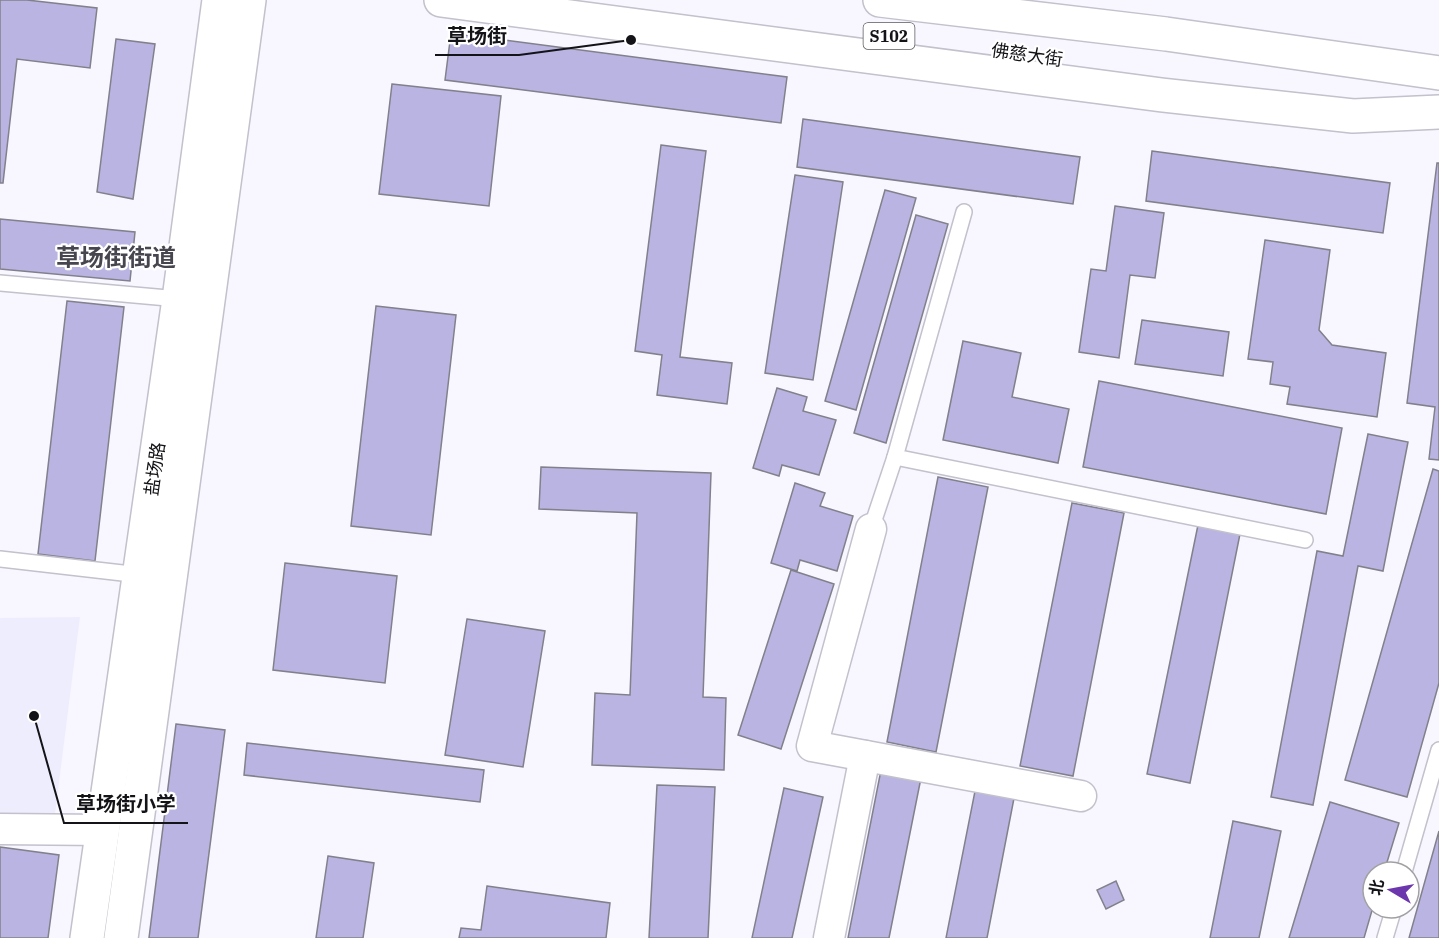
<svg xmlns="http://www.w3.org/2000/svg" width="1439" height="938" font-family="'IBM Plex Serif','Noto Sans SC',serif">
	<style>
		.built { fill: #eeedfd }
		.building { fill: #b9b4e1; stroke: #81808b; stroke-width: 1.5 }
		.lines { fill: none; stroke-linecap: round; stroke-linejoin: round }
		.lane-casing { stroke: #c2c1cc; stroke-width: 18 }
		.street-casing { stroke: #c2c1cc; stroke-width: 33 }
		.secondary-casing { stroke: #c2c1cc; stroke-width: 36 }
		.primary-casing { stroke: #c2c1cc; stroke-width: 36 }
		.lane { stroke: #fff; stroke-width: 15 }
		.street { stroke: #fff; stroke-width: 30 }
		.secondary { stroke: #fff; stroke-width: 33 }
		.primary { stroke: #fff; stroke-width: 33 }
		.labels { text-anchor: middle; stroke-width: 4.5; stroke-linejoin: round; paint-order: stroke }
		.shield { fill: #fff; stroke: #5a5a5d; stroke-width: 1.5 }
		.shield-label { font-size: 16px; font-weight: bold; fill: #141418 }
		.street-label { font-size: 18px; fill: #141418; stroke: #fff }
		.district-label { font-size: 24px; font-weight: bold; fill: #47464f; stroke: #fff }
		.leader { fill: none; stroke: #141418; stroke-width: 2 }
		.callout-dot { fill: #141418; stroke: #fff; stroke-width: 2 }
		.callout-label { font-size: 20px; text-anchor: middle; font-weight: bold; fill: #141418; stroke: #fff; stroke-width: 4.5; stroke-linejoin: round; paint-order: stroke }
	</style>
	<rect width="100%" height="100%" fill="#f8f7ff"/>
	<path class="built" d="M80,617L55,814H0V618Z"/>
	<g class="building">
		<path d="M0,0H27L97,8L90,68L17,59L3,183H0Z"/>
		<path d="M451,33L787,77L781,123L445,80Z"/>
		<path d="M116,39L155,44L133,199L97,192Z"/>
		<path d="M392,84L501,96L489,206L379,194Z"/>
		<path d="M803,119L1080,157L1073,204L797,167Z"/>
		<path d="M661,145L706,151L680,357L732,363L727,404L657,395L662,355L635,351Z"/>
		<path d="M1152,151L1390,183L1383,233L1146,201Z"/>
		<path d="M1437,163H1439V460L1429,459L1435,407L1407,403Z"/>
		<path d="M795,175L843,182L813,380L765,373Z"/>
		<path d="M885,190L916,198L856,410L825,401Z"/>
		<path d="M1115,206L1164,213L1155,278L1130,275L1119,358L1079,352L1091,269L1106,271Z"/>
		<path d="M916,215L948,224L886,443L854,433Z"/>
		<path d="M0,219L135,232L130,281L0,269Z"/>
		<path d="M1265,240L1330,250L1319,330L1332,345L1386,353L1377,417L1287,404L1290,387L1270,384L1273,362L1248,359Z"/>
		<path d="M67,301L124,307L95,561L38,554Z"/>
		<path d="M376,306L456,315L431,535L351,526Z"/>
		<path d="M1142,320L1229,332L1223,376L1135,364Z"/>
		<path d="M963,341L1021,353L1012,397L1069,409L1058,463L943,440Z"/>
		<path d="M1099,381L1342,428L1326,514L1083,467Z"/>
		<path d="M777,388L807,397L803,411L836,420L819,475L782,465L779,476L753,468Z"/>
		<path d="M1368,434L1408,442L1383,571L1358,566L1313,805L1271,797L1317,551L1343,556Z"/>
		<path d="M541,467L711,473L703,697L726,698L724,770L592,765L595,693L630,695L637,513L539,509Z"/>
		<path d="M1433,469L1439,471V683L1407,797L1345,780Z"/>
		<path d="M938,477L988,487L936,752L887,742Z"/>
		<path d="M795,483L825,493L820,506L853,516L837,571L800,560L797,571L771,563Z"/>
		<path d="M1072,503L1124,513L1073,776L1020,766Z"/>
		<path d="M1198,525L1240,534L1190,783L1147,774Z"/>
		<path d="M285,563L397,576L385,683L273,670Z"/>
		<path d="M791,570L834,584L781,749L738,735Z"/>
		<path d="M467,619L545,631L523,767L445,755Z"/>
		<path d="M176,724L225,730L198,938H149Z"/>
		<path d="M247,743L484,770L480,802L244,775Z"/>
		<path d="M882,765L922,773L889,938H848Z"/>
		<path d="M657,785L715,787L708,938H649Z"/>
		<path d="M976,786L1015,793L987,938H946Z"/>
		<path d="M784,788L823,797L792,938H752Z"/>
		<path d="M1330,802L1399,823L1384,872H1373V907L1364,938H1289Z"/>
		<path d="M1233,821L1281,831L1259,938H1210Z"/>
		<path d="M1439,831V938H1409Z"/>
		<path d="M0,847L59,855L48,938H0Z"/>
		<path d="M328,856L374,863L363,938H316Z"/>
		<path d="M1116,881L1124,900L1106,909L1097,890Z"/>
		<path d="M487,886L610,903L606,938H459L461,928L481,930Z"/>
	</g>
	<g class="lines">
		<defs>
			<g id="lane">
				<path d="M964,212L895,457L1305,540"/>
				<path d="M0,283L179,299"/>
				<path d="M871,529L895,457"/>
				<path d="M0,559L140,575"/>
				<path d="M1404,872L1439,750"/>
				<path d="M1385,938L1394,908"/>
			</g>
			<g id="street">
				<path d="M871,529L812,746L1081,796"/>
				<path d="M0,829L103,830"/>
				<path d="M829,938L865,756"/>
			</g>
			<g id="secondary">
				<path d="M87,938L179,299L219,0"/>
				<path d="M121,938L249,0"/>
			</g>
			<g id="primary">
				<path d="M441,0L1162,95L1353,116L1439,112"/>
				<path d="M880,0L1166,34L1439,73"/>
			</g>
		</defs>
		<use href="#lane" class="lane-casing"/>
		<use href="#street" class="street-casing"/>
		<use href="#secondary" class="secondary-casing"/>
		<use href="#primary" class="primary-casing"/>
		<use href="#lane" class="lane"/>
		<use href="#street" class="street"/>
		<use href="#secondary" class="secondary"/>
		<use href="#primary" class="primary"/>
	</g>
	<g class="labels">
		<rect class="shield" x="863.5" y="23" width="51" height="26" rx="4.5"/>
		<g class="shield-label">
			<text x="889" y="42">S102</text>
		</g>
		<g class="street-label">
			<text transform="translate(1027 55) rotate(8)" y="6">佛慈大街</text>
			<text transform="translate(155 469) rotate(-82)" y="6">盐场路</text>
		</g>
		<g class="district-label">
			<text x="116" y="266">草场街街道</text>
		</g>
	</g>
	<path class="leader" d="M631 40L519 55H435M34 716L64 823H188"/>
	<g class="callout-dot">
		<circle cx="631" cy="40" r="6"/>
		<circle cx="34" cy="716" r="6"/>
	</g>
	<g class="callout-label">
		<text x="477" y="43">草场街</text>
		<text x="126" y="811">草场街小学</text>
	</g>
	<g transform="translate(1391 890) rotate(280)"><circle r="28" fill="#ffffff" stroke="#a1a1a3" stroke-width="1.5"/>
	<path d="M0-4.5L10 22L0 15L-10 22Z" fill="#6c36ad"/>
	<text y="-9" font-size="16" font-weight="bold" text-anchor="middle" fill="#141418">北</text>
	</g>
</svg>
